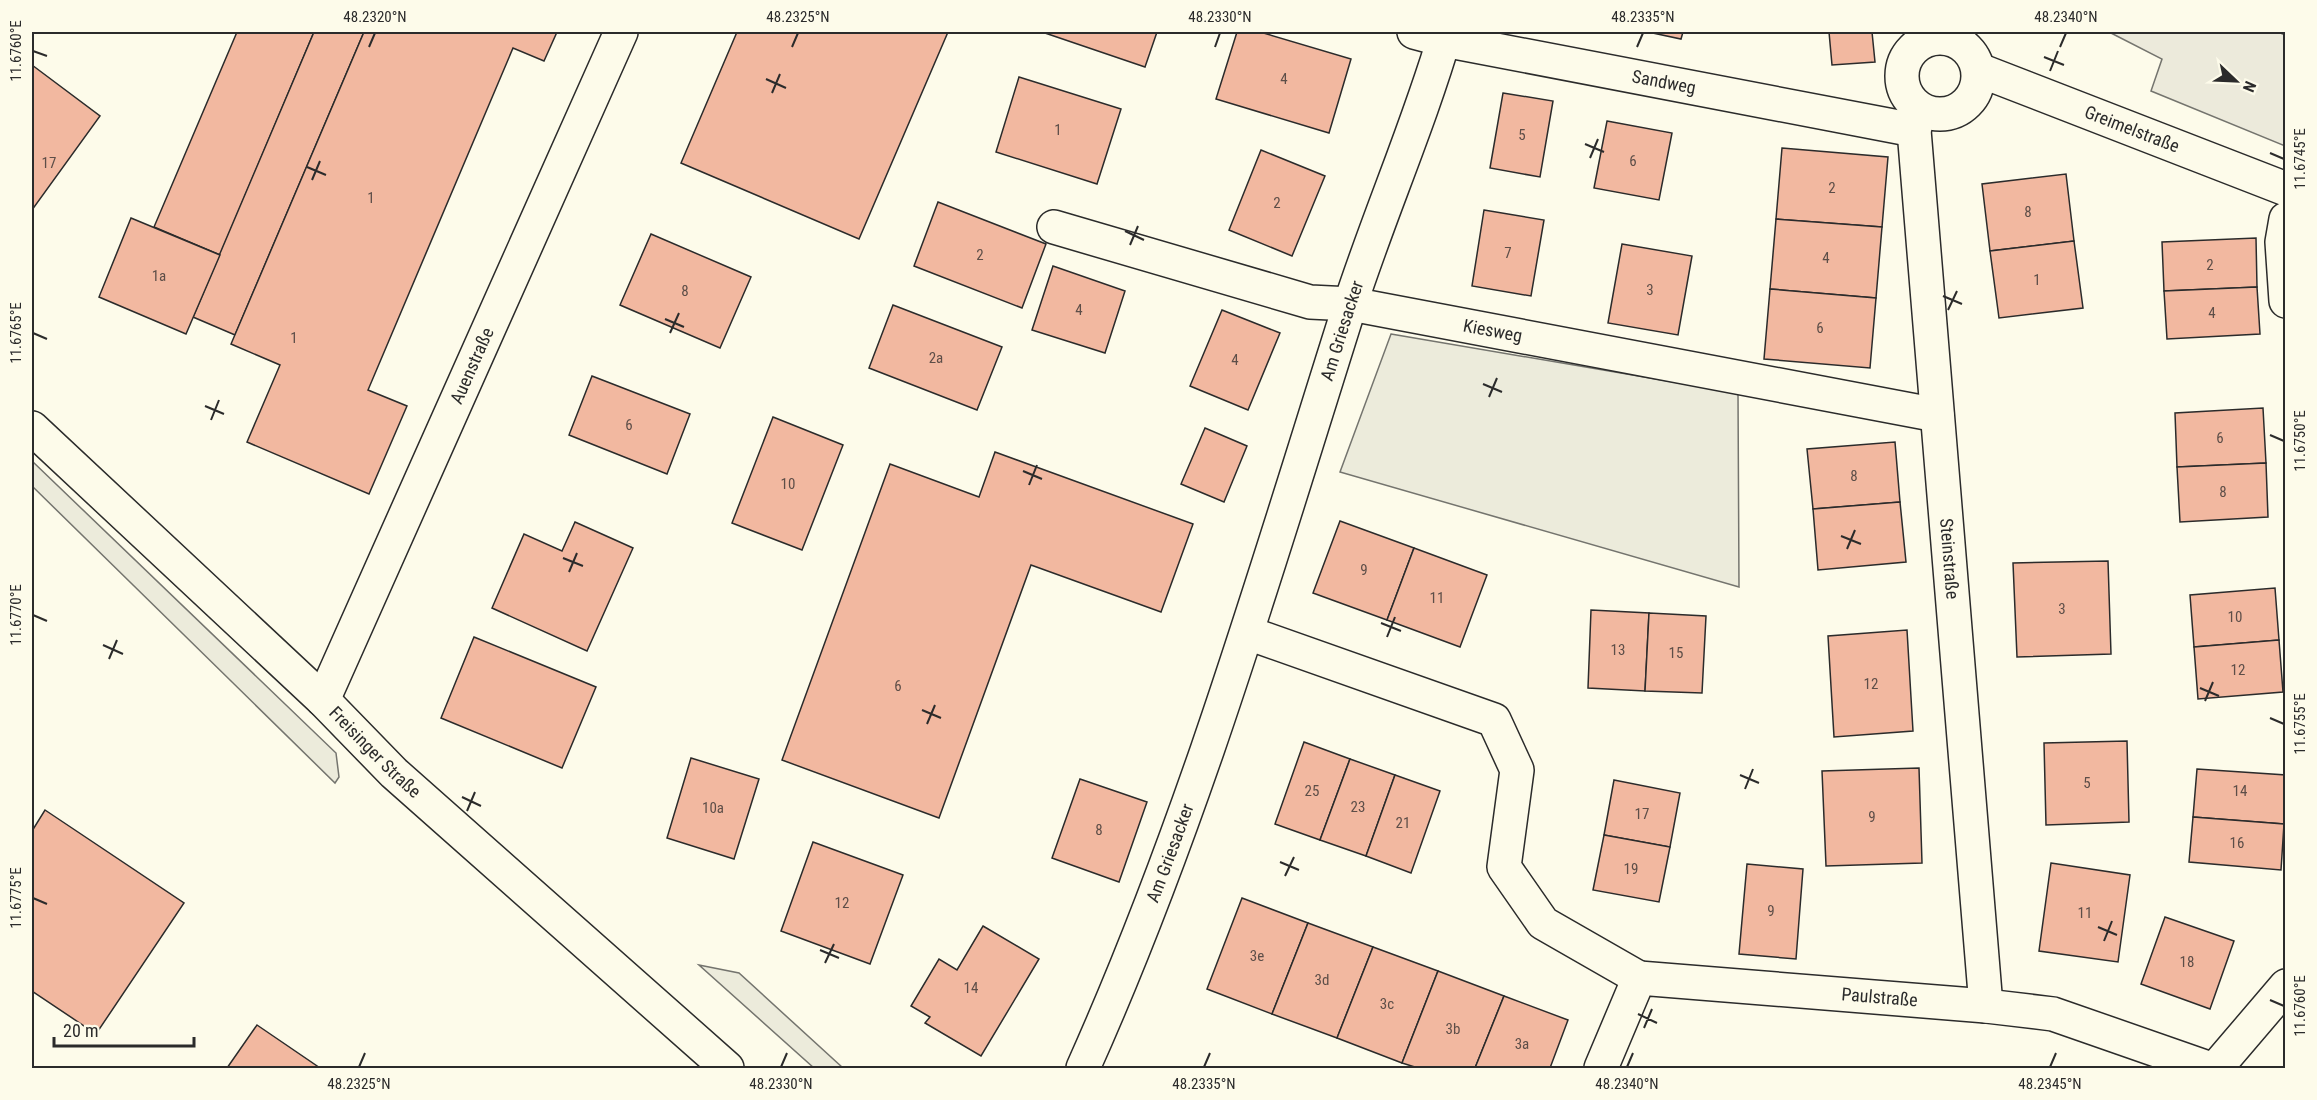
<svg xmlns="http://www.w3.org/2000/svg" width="2317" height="1100" font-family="'Roboto Condensed',sans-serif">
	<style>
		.green { fill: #ecebdb; stroke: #74746e; stroke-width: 1.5 }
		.parking { fill: #eceadb; stroke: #74746e; stroke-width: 1.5 }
		.building { fill: #f2b8a0; stroke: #2b2b2b; stroke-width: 1.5 }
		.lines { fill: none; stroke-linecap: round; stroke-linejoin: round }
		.street-casing { stroke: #2b2b2b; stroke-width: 36 }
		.secondary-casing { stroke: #2b2b2b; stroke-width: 36 }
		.street { stroke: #fdfbea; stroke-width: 33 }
		.secondary { stroke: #fdfbea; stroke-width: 33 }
		.ticks { fill: none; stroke: #2b2b2b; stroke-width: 2 }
		.labels { text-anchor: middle; stroke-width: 4.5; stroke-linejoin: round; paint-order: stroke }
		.number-label { font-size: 15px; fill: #5d4e48 }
		.street-label { font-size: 18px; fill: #2b2b2b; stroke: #fdfbea }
		.neatline { fill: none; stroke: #2b2b2b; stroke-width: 2 }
		.ticks-label { font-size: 15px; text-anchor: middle; fill: #2b2b2b }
	</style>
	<rect width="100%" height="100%" fill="#fdfbea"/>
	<g class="green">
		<path d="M1391,334L1738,393L1739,587L1340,472Z"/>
		<path d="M32,461L336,753L339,777L335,783L32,486Z"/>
		<path d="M699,965L739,973L843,1068H814Z"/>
	</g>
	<path class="parking" d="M2109,32H2278L2285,35V146L2151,91L2162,59Z"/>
	<g class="building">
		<path d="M237,32H314L220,255L154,227Z"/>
		<path d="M314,32H364L235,335L193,317Z"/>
		<path d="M364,32H557L544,61L513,48L368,390L407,406L369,494L247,442L280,365L231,344Z"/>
		<path d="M737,32H948L859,239L681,163Z"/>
		<path d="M1042,32H1157L1145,67Z"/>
		<path d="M1237,32H1260L1351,59L1329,133L1216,99Z"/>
		<path d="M1648,32H1683L1681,39Z"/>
		<path d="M1829,32H1872L1875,62L1832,65Z"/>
		<path d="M32,65L100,116L32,210Z"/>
		<path d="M1019,77L1121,109L1097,184L996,152Z"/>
		<path d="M1503,93L1553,101L1540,177L1490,168Z"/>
		<path d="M1607,121L1672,133L1659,200L1594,188Z"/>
		<path d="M1782,148L1888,157L1882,227L1776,219Z"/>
		<path d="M1261,150L1325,176L1292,256L1229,230Z"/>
		<path d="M2066,174L2074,241L1990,251L1982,184Z"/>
		<path d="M938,202L1046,244L1022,308L914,266Z"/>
		<path d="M1484,210L1544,220L1531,296L1472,286Z"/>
		<path d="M131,218L220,255L186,334L99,297Z"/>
		<path d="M1776,219L1882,227L1876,298L1770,289Z"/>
		<path d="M651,234L751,277L720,348L620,305Z"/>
		<path d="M2256,238L2257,287L2164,291L2162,242Z"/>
		<path d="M2074,241L2083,308L1999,318L1990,251Z"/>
		<path d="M1622,244L1692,256L1678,335L1608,323Z"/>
		<path d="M1053,266L1125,291L1105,353L1032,330Z"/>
		<path d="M2257,287L2260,334L2167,339L2164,291Z"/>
		<path d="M1770,289L1876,298L1870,368L1764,359Z"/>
		<path d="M893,305L1002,347L977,410L869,368Z"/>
		<path d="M1222,310L1280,333L1248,410L1190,386Z"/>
		<path d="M592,376L690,414L667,474L569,435Z"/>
		<path d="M2263,408L2266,463L2177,467L2175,413Z"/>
		<path d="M773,417L843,445L802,550L732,523Z"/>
		<path d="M1205,428L1247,446L1224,502L1181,484Z"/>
		<path d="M1895,442L1900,502L1813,509L1807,449Z"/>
		<path d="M995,452L1193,524L1161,612L1031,565L939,818L782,760L890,464L979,497Z"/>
		<path d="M2266,463L2268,517L2180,522L2177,467Z"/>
		<path d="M1900,502L1906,562L1818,570L1813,509Z"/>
		<path d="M1340,521L1414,548L1387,620L1313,593Z"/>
		<path d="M575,522L633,548L587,651L492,608L524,534L562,551Z"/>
		<path d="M1414,548L1487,575L1460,647L1387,620Z"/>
		<path d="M2108,561L2111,654L2017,657L2013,563Z"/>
		<path d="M2275,588L2279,640L2194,647L2190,595Z"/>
		<path d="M1591,610L1649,613L1645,691L1588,688Z"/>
		<path d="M1649,613L1706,616L1702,693L1645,691Z"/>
		<path d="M1907,630L1913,731L1834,737L1828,636Z"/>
		<path d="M474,637L596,687L562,768L441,718Z"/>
		<path d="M2279,640L2283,692L2198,699L2194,647Z"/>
		<path d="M2127,741L2129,822L2046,825L2044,743Z"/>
		<path d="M1304,742L1350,759L1320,840L1275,824Z"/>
		<path d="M691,758L759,779L734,859L667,838Z"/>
		<path d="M1350,759L1395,775L1366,856L1320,840Z"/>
		<path d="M1919,768L1922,863L1826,866L1822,771Z"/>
		<path d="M2197,769L2286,775L2284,824L2193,817Z"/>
		<path d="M1395,775L1440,791L1411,873L1366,856Z"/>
		<path d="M1080,779L1147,802L1119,882L1052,858Z"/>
		<path d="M1614,780L1680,793L1670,847L1604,835Z"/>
		<path d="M45,810L184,903L96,1034L32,991V831Z"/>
		<path d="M2193,817L2284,824L2281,870L2189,862Z"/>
		<path d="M1604,835L1670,847L1659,902L1593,890Z"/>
		<path d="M813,842L903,875L870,964L781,931Z"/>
		<path d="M2051,863L2130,875L2118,962L2039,951Z"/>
		<path d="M1747,864L1803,869L1796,959L1739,954Z"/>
		<path d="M1242,898L1308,923L1272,1014L1207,989Z"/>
		<path d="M2165,917L2234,941L2210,1009L2141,984Z"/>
		<path d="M1308,923L1373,947L1337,1038L1272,1014Z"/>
		<path d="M983,926L1039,959L981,1056L925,1023L930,1017L911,1006L939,959L957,970Z"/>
		<path d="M1373,947L1438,971L1402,1063L1337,1038Z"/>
		<path d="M1438,971L1504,996L1475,1068H1418L1402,1063Z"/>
		<path d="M1504,996L1568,1020L1550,1068H1475Z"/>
		<path d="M257,1025L320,1068H227Z"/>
	</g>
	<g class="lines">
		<defs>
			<g id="street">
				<path id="s1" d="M1414,32L1444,40L1914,130"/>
				<circle cx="1940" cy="76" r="38"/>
				<path id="s2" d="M1979,70L2286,189"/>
				<path id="s3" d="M1920,111L1914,130L1986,1006"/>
				<path d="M2286,219L2282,242L2286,301"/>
				<path id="s4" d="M1054,227L1310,302L1351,304L1937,415"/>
				<path d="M1248,633L1494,720L1517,770L1504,867L1543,923L1639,978"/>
				<path id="s5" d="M323,700L621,32"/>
				<path id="s6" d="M1083,1068C1193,823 1268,564 1349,308C1379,215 1419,125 1446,32"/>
				<path id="s7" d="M1601,1068L1639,978L1986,1006L2053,1014L2208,1068"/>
				<path d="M2216,1068L2286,986"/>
			</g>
			<g id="secondary">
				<path id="s8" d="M32,428L323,700L394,773L727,1068"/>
			</g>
		</defs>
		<use href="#street" class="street-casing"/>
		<use href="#secondary" class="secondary-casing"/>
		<use href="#street" class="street"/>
		<use href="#secondary" class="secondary"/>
	</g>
	<path class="ticks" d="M369,47L375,33M792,47L798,33M1215,47L1220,33M1637,47L1643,33M2060,47L2066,33M33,51L47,56M2044,57L2064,65M2050,71L2058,51M766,79L786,88M772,93L780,74M1585,144L1604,152M2270,153L2284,159M1590,158L1598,139M307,167L326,175M312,180L320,161M1125,231L1144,240M1130,245L1138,226M1943,296L1962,304M1948,310L1957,291M665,319L684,327M33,333L47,339M670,333L679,313M1483,384L1502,392M1489,397L1497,378M205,406L224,414M211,420L219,400M2270,435L2284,441M1023,471L1042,479M1029,485L1037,465M1841,536L1861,544M1847,549L1855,530M563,558L583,566M569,572L577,553M33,615L47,621M1381,623L1401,631M1387,637L1395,617M103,645L123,654M109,659L117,640M2200,688L2219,696M2205,701L2213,682M922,710L941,718M2270,718L2284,724M927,724L935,705M1740,775L1759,783M1745,789L1753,769M462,797L481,806M467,811L475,792M1280,862L1299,870M1285,876L1294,857M33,898L47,904M2098,927L2117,935M2104,941L2112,921M820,950L839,958M825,963L834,944M2270,1000L2284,1006M1638,1014L1657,1023M1644,1028L1652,1009M359,1067L365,1053M781,1067L787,1053M1204,1067L1210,1053M1627,1067L1633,1053M2050,1067L2056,1053"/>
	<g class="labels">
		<g class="number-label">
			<text x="1284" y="84">4</text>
			<text x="1058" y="135">1</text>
			<text x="1522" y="140">5</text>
			<text x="1633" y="166">6</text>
			<text x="49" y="168">17</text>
			<text x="1832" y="193">2</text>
			<text x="371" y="203">1</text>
			<text x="1277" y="208">2</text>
			<text x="2028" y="217">8</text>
			<text x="1508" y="258">7</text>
			<text x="980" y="260">2</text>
			<text x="1826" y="263">4</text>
			<text x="2210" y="270">2</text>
			<text x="159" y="281">1a</text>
			<text x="2037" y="285">1</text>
			<text x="1650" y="295">3</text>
			<text x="685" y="296">8</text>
			<text x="1079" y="315">4</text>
			<text x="2212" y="318">4</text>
			<text x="1820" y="333">6</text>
			<text x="294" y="343">1</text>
			<text x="936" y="363">2a</text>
			<text x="1235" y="365">4</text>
			<text x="629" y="430">6</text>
			<text x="2220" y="443">6</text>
			<text x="1854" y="481">8</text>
			<text x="788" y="489">10</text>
			<text x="2223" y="497">8</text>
			<text x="1364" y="575">9</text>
			<text x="1437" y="603">11</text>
			<text x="2062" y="614">3</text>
			<text x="2235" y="622">10</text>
			<text x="1618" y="655">13</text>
			<text x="1676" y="658">15</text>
			<text x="2238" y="675">12</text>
			<text x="1871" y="689">12</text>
			<text x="898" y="691">6</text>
			<text x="2087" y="788">5</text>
			<text x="1312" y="796">25</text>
			<text x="2240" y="796">14</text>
			<text x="1358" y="812">23</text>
			<text x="713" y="813">10a</text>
			<text x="1642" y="819">17</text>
			<text x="1872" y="822">9</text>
			<text x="1403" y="828">21</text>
			<text x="1099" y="835">8</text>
			<text x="2237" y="848">16</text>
			<text x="1631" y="874">19</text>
			<text x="842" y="908">12</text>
			<text x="1771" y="916">9</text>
			<text x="2085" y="918">11</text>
			<text x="1257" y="961">3e</text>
			<text x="2187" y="967">18</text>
			<text x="1322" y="985">3d</text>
			<text x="971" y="993">14</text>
			<text x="1387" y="1009">3c</text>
			<text x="1453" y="1034">3b</text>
			<text x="1522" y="1049">3a</text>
		</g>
		<g class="street-label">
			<text dy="6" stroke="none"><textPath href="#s1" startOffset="255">Sandweg</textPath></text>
			<text dy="6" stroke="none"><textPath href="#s2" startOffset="164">Greimelstraße</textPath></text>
			<text dy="6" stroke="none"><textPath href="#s6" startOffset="782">Am Griesacker</textPath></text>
			<text dy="6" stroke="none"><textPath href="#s4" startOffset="452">Kiesweg</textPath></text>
			<text dy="6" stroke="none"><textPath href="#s5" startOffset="366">Auenstraße</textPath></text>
			<text dy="6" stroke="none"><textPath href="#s3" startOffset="450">Steinstraße</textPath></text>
			<text dy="6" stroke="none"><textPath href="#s8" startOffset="472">Freisinger Straße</textPath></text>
			<text dy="6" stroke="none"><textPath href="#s6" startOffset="232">Am Griesacker</textPath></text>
			<text dy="6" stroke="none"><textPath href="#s7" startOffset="339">Paulstraße</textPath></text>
		</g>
	</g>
	<rect width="2317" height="1100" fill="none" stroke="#fdfbea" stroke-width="66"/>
	<g transform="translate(2236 81) rotate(113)" stroke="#fdfbea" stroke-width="4.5" paint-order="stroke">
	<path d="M0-4.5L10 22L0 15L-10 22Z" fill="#2b2b2b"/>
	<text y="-9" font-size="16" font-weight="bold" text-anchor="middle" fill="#2b2b2b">N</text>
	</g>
	<path d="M54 1037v9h140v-9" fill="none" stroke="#2b2b2b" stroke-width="3"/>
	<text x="63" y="1037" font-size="18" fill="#2b2b2b" stroke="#fdfbea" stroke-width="4.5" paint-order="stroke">20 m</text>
	<rect x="33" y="33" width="2251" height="1034" class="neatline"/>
	<g class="ticks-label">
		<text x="375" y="22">48.2320°N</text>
		<text x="798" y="22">48.2325°N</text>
		<text x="1220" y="22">48.2330°N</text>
		<text x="1643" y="22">48.2335°N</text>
		<text x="2066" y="22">48.2340°N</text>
		<text transform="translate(16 51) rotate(-90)" y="5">11.6760°E</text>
		<text transform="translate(2300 159) rotate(-90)" y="5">11.6745°E</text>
		<text transform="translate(16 333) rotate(-90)" y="5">11.6765°E</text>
		<text transform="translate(2300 441) rotate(-90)" y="5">11.6750°E</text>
		<text transform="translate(16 615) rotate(-90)" y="5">11.6770°E</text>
		<text transform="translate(2300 724) rotate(-90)" y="5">11.6755°E</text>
		<text transform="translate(16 898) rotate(-90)" y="5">11.6775°E</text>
		<text transform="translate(2300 1006) rotate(-90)" y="5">11.6760°E</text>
		<text x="359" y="1089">48.2325°N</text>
		<text x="781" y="1089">48.2330°N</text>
		<text x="1204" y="1089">48.2335°N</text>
		<text x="1627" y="1089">48.2340°N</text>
		<text x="2050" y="1089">48.2345°N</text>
	</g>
</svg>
